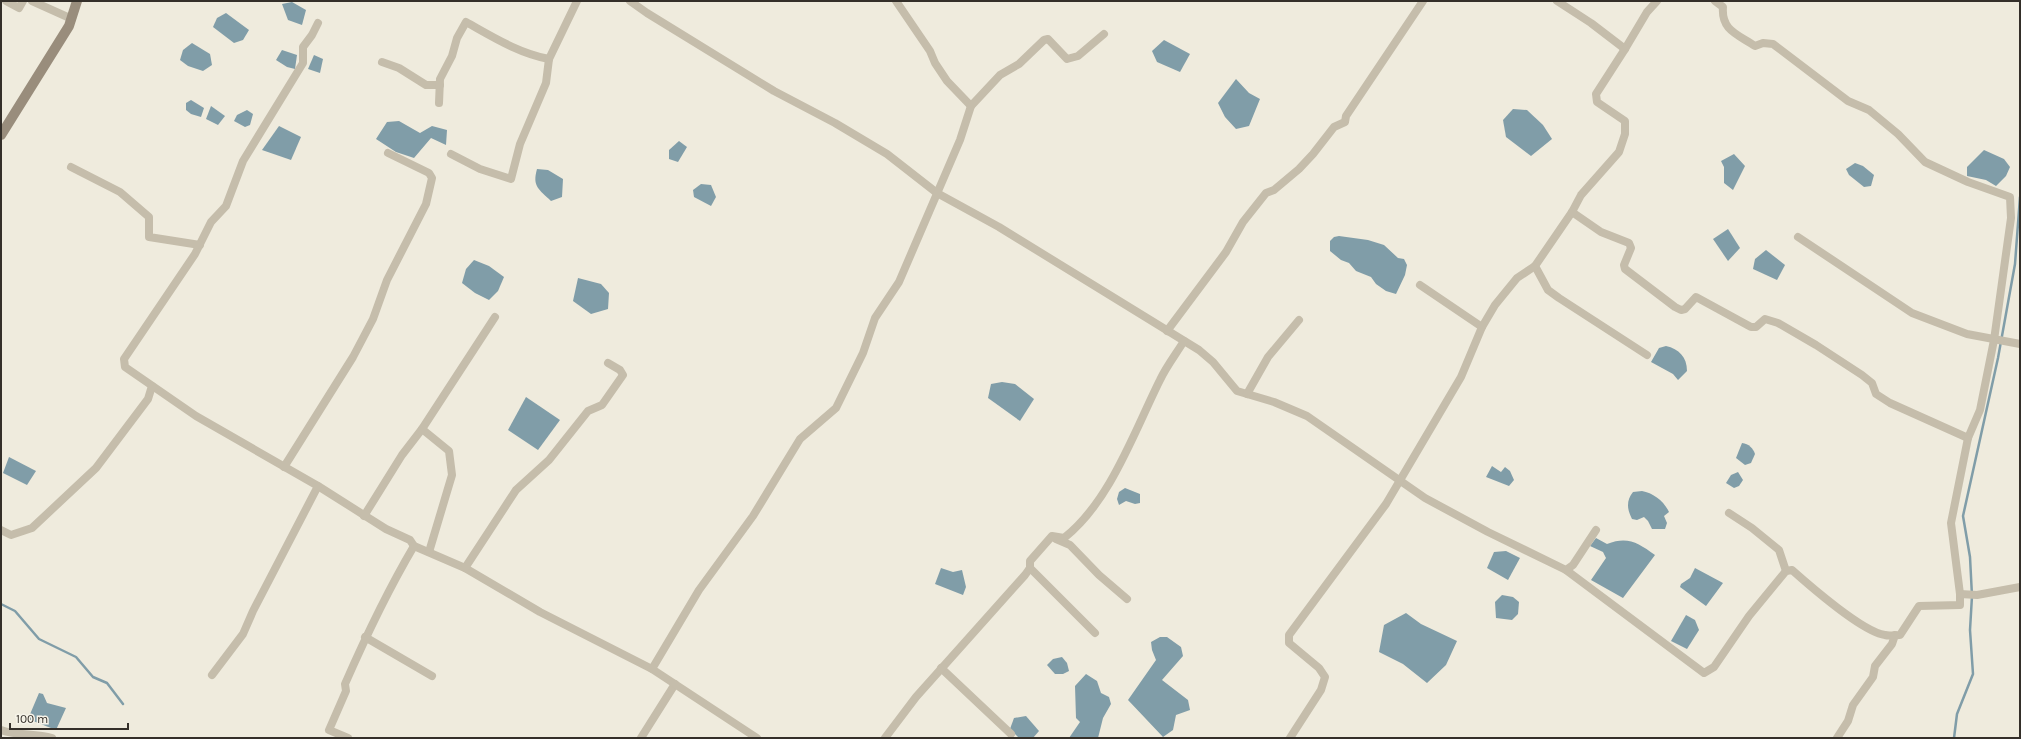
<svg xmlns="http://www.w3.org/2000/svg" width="2021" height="739" font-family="Karla,sans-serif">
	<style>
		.water { fill: #809da8 }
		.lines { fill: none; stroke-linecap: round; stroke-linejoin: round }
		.stream { stroke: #809da8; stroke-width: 2.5 }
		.street { stroke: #c5bdab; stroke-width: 8 }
		.secondary { stroke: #998d7c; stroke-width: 10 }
	</style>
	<rect width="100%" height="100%" fill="#efebdd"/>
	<g class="water">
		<path d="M292,2L306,10L302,25L288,20L282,4Z"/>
		<path d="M226,13L249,30L243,40L234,43L213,27L217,18Z"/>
		<path d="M1164,40L1190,54L1180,72L1157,62L1152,51Z"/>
		<path d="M192,43L210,54L212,65L203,71L188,66L180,60L183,50Z"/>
		<path d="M282,50L297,55L295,69L287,67L276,60Z"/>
		<path d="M314,55L323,59L320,73L308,69Z"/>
		<path d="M1236,79L1249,93L1260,99L1249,126L1236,129L1225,117L1218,103Z"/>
		<path d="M191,100L204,108L201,117L191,114L186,110V103Z"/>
		<path d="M211,106L225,116L218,125L206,119Z"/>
		<path d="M1513,109L1527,110L1543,125L1552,139L1531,156L1506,137L1503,120Z"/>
		<path d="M247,110L253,114L250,125L245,127L234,121L237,115Z"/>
		<path d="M399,121L420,133L432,126L447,130L446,145L431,138L414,158L396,152L376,139L387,122Z"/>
		<path d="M279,126L301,137L291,160L262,150Z"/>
		<path d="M679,141L687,147L678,162L669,159V150Z"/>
		<path d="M1984,150L2004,159L2010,167L2006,176L1996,186L1986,180L1967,176V167Z"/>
		<path d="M1734,154L1745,166L1733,190L1724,183V167L1721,161Z"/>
		<path d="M1855,163L1863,166L1874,175L1871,186L1864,187L1849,175L1846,169Z"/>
		<path d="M537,169L548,170L563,179L562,197L551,201C539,189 532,187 537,169Z"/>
		<path d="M701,184L711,185L716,197L711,206L694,197L693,190Z"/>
		<path d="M1728,229L1740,248L1728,261L1713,239Z"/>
		<path d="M1339,236L1368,240L1384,245L1398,258L1404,259L1407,265L1405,275L1396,294L1386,291L1376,284L1371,277L1356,271L1349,263L1341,260L1330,251V241L1334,237Z"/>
		<path d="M1766,250L1785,265L1777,280L1753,269L1755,259Z"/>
		<path d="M474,260L489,266L504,277L498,291L489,300L475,293L462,283L466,269Z"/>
		<path d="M578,278L601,284L609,293L608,309L591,314L573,301Z"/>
		<path d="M1666,346C1679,349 1687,357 1687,371L1678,380L1673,374L1651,362L1659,348Z"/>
		<path d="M1002,382L1015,384L1034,399L1020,421L988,398L991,384Z"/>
		<path d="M526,397L560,420L538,450L508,430Z"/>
		<path d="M1742,443C1749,444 1753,448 1755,454L1751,463L1745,465L1736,458Z"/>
		<path d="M9,457L36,471L27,485L3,473Z"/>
		<path d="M1492,466L1501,472L1505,467L1510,471L1514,480L1509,486L1486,477Z"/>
		<path d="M1738,472L1743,480L1739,486L1734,488L1726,483L1731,475Z"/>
		<path d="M1125,488L1140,494V503L1135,504L1126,501L1119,505L1117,499L1119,492Z"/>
		<path d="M1642,491C1653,493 1664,501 1669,512L1664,516L1667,523L1665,529H1652L1648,521L1644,517L1637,520L1632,519C1627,509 1626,501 1633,492Z"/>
		<path d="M1596,538L1607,544C1628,536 1638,543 1655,555L1623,598L1591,580L1606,558L1603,552L1590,546Z"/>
		<path d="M1506,551L1520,558L1508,580L1487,568L1494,552Z"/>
		<path d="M941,568L953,572L962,570L966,587L963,595L935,584Z"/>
		<path d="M1695,568L1723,583L1706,606L1680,587L1681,584L1690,578Z"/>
		<path d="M1502,595L1513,597L1519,602L1518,614L1512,620L1496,618L1495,602Z"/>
		<path d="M1406,613L1421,624L1457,641L1446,665L1427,683L1403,664L1379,652L1384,625Z"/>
		<path d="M1686,615L1695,620L1699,630L1687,649L1671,641Z"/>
		<path d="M1160,637H1167L1181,647L1183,656L1162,680L1188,700L1190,710L1176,715L1173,730L1163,737L1128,700L1156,660L1152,650L1151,642Z"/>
		<path d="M1062,657L1067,663L1069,671L1063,674H1055L1047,665L1053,659Z"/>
		<path d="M1086,674L1097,681L1101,693L1109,697L1111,704L1103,718L1098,738H1069L1080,722L1076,718L1075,686Z"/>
		<path d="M39,693L43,694L47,703L66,708L56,730L28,719Z"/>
		<path d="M1026,716L1039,731L1033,738H1019L1010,729L1014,718Z"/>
	</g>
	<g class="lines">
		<g class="stream">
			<path d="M1,604L15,611L39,639L76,657L93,677L107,683L123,704"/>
			<path d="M1954,738L1957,714L1973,674L1970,630L1972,596L1970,557L1963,516L1998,358L2015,264L2020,197"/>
		</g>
		<g class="street">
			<path d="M6,1L19,8L23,1"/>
			<path d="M32,1L72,19"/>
			<path d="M630,1L647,13L774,91L835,123L887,154L937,193L999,227L1199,350L1213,362L1237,391L1274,402L1307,416L1425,498L1488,532L1566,570L1573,565L1596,530"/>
			<path d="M896,1L930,51L935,63L947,81L971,106"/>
			<path d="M1557,1L1591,23L1625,49L1647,12L1657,1"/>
			<path d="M318,23L312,35L303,47V63L243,161L226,206L211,222L195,254L124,359L125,367L196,416L318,486L386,529L410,540L414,546L465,568L540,612L652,669"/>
			<path d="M382,62L399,68L426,85H440"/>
			<path d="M439,103L440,79L452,56L457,38L466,22C493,37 518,53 549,59"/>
			<path d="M451,154L480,169L511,179L520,144L546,83L549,59L577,1"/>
			<path d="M71,167L120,192L149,217V237L200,245"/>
			<path d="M1572,212L1601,232L1629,243L1631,248L1624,265L1625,269L1675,307L1681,310L1685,309L1696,297L1751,327H1756L1765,319L1778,323L1816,345L1862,375L1872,383L1876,394L1890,403L1968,438"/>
			<path d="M1798,237L1912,313L1967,334L2020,344"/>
			<path d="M1535,266L1548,290L1559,298L1647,355"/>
			<path d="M1420,285L1482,327"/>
			<path d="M1167,331L1226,252L1243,222L1266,193L1274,190L1299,169L1313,154L1334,127L1345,122L1346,116L1423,1"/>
			<path d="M1247,394L1268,357L1299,320"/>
			<path d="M422,429L449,451L452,475L429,552"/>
			<path d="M284,467L353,357L373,319L387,280L426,204L432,178L429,173L388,153"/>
			<path d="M1729,513L1752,528L1779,550L1786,571"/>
			<path d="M364,516L402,455L422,429L495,317"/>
			<path d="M1,530L11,535L32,528L96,468L148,399L152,386"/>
			<path d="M1056,539L1070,545L1099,575L1127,599"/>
			<path d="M465,568L516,490L549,460L588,411L602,405L623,375L620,370L608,363"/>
			<path d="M1030,568L1095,633"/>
			<path d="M1566,570L1704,673L1714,667L1749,616L1786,571L1792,570C1810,586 1863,632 1885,635C1889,636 1895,635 1900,635L1919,606L1960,605V594L1951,523L1968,438L1980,410L1994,340L2011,218L2010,197L1968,182L1925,162L1898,134L1869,110L1848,101L1773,44L1763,43L1755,46C1737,34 1721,30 1723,7L1715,1"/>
			<path d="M1960,594L1977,595L2020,587"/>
			<path d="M365,637L432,676"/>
			<path d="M941,668L1011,734"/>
			<path d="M212,675L243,634L253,611L318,486"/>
			<path d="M1,730C18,736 35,733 52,738"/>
			<path d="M348,738L329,730L346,691L345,684C366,636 388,590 414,546"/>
			<path d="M641,738L675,684"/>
			<path d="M757,738L652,669L699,590L753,516L800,439L836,408L863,353L875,318L899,282L960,140L971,106L1000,75L1019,64L1044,40L1048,39L1067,59L1078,56L1104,34"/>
			<path d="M885,738L916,697L1025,575L1030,568V561L1052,536L1064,538C1110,502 1134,432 1160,380C1166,367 1176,354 1184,341"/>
			<path d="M1290,738L1321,690L1325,677L1319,668L1289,643V635L1386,504L1461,377L1482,327L1495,305L1517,278L1535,266L1572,212L1581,195L1619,152L1625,134V121L1597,102L1596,94L1625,49"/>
			<path d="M1837,738L1848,721L1853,705L1873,677L1875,666L1892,644L1895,635"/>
		</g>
		<path class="secondary" d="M1,135L69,26L77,1"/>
	</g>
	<rect width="2021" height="739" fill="none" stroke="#342f29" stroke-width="4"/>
	<path d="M10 723v6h118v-6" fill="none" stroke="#342f29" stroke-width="2"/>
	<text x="16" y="723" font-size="12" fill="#342f29" stroke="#f7f4e9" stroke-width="3" paint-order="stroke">100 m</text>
</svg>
